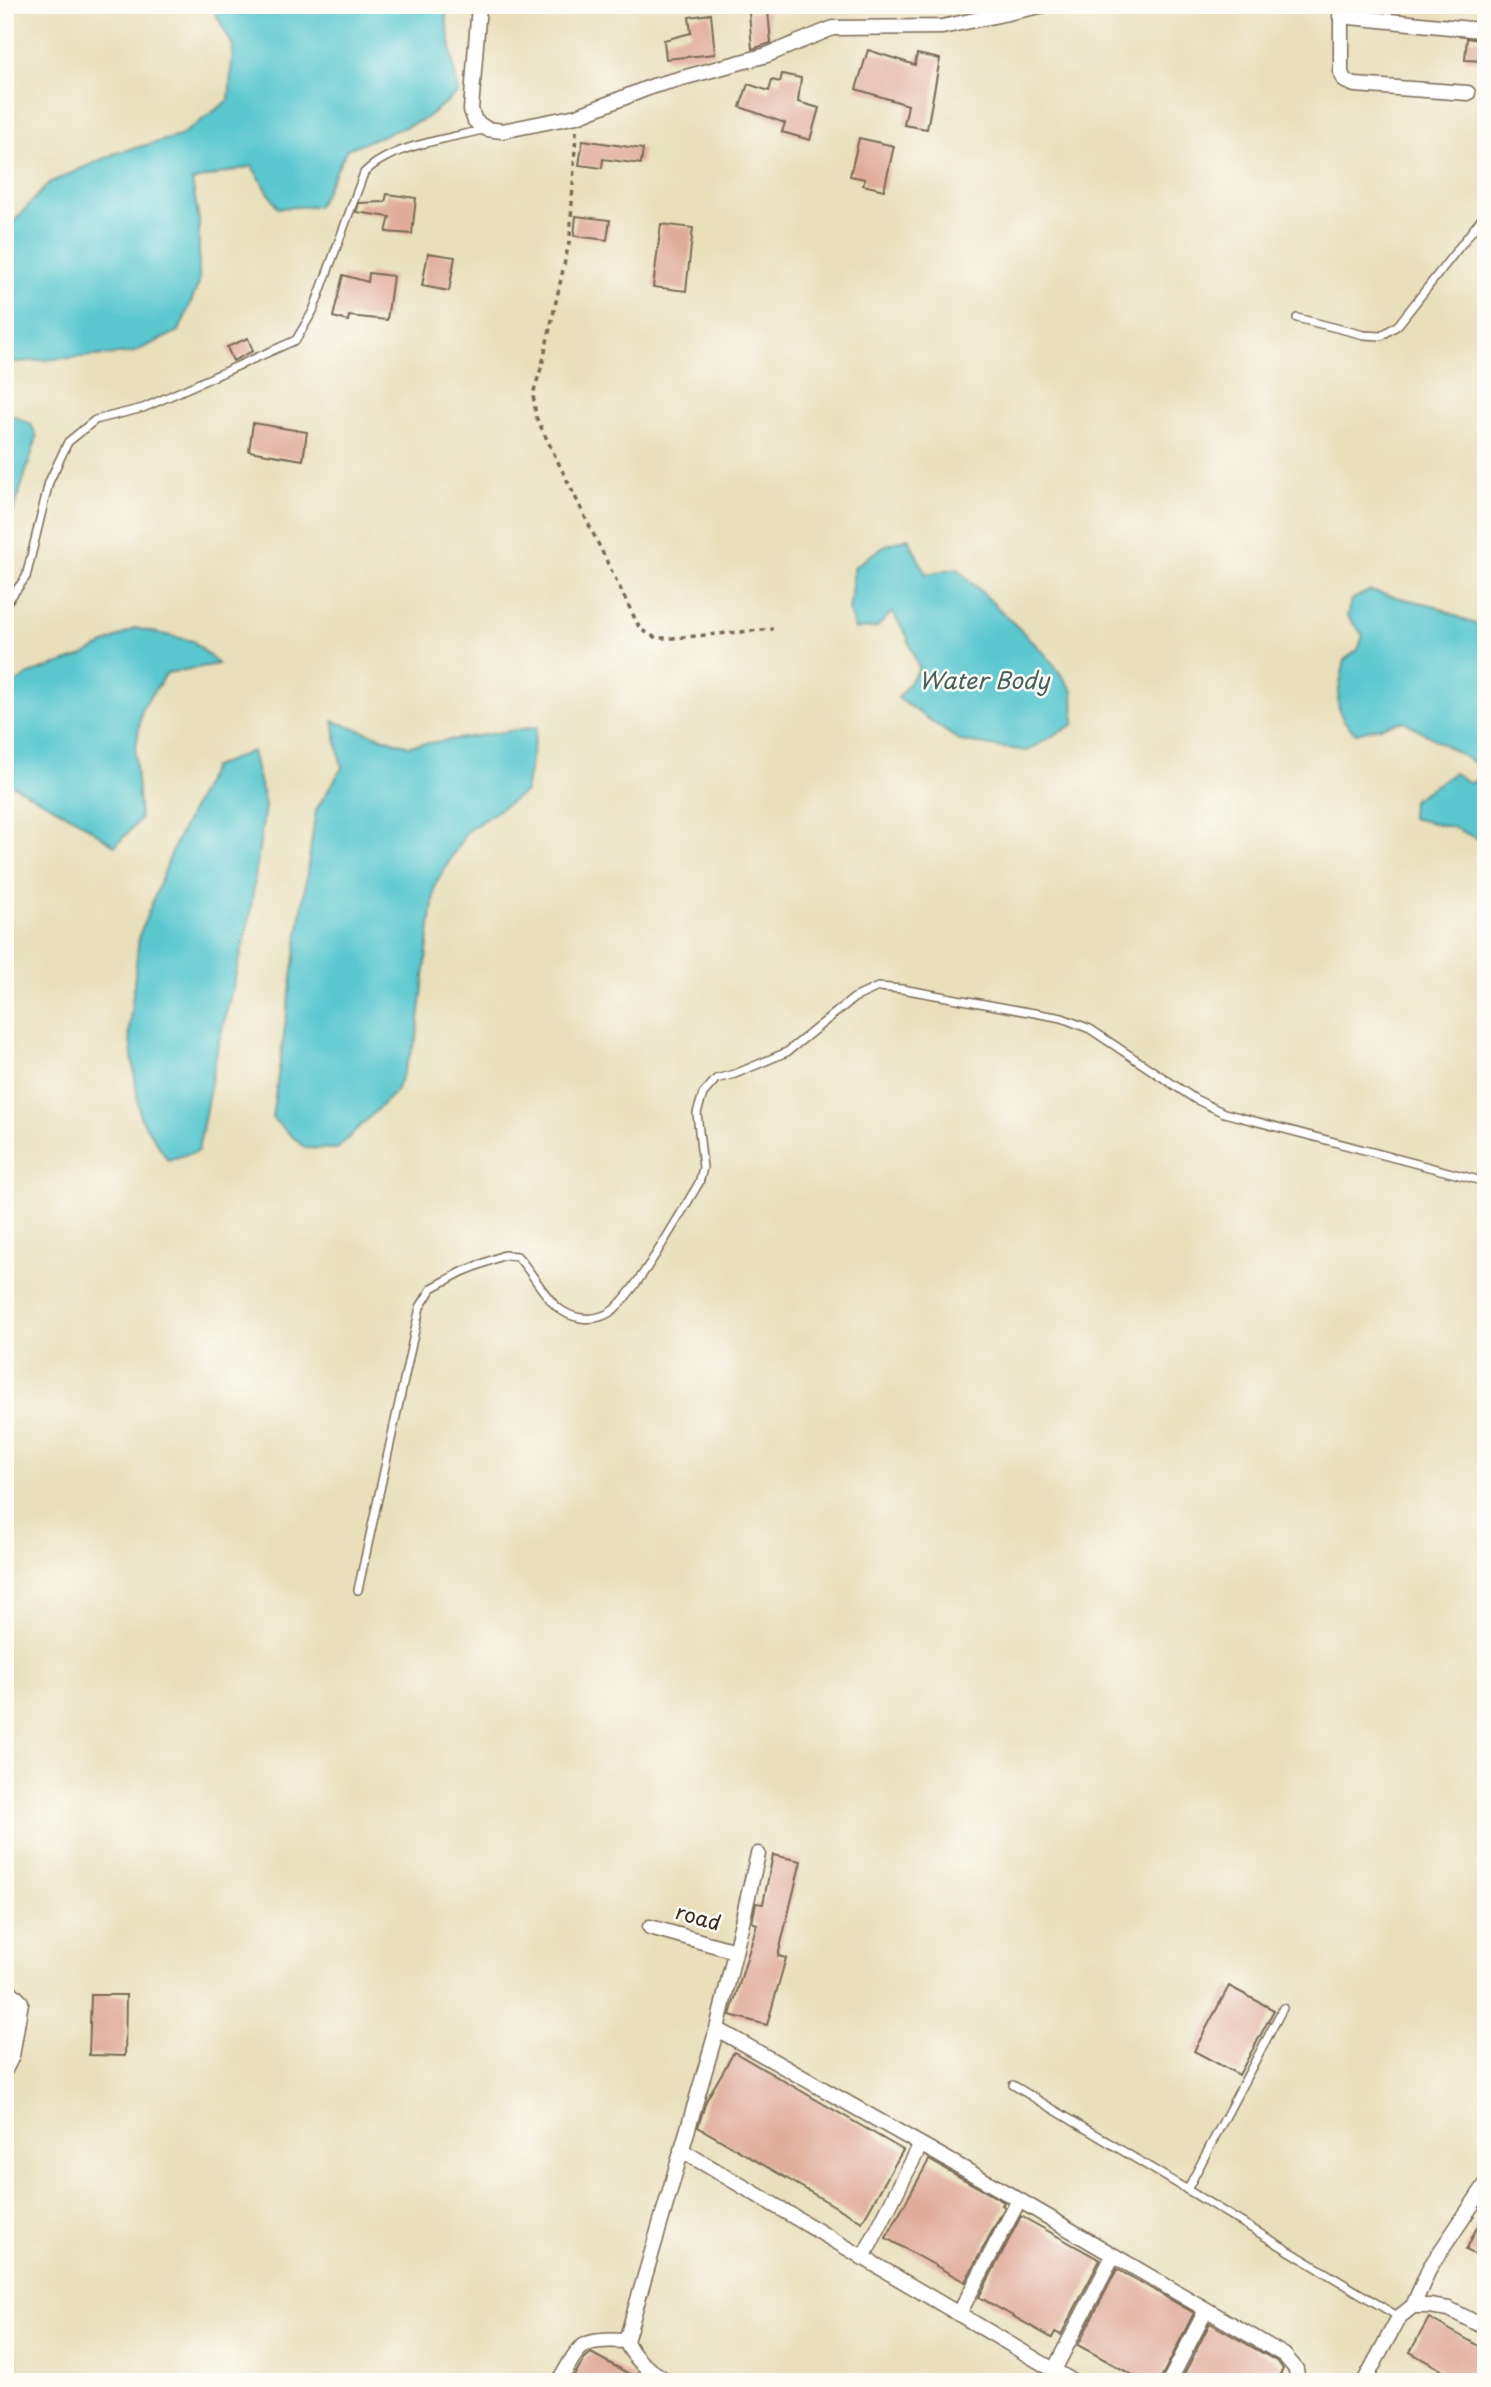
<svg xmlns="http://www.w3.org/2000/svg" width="1491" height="2387" font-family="'Playpen Sans',sans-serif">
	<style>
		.water { fill: #5ac7cf; stroke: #4a7876; stroke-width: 2 }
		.building { fill: #e0ab9a }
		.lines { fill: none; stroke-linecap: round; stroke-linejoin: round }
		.lane-casing { stroke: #786955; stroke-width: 10 }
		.street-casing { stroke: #786955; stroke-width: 17 }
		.path { stroke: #786955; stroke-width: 3.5; stroke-dasharray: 5 5; stroke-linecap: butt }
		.lane { stroke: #fff; stroke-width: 7 }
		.street { stroke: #fff; stroke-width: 14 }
		.labels { text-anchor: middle; stroke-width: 5; stroke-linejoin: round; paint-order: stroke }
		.street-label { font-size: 21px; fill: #3b2a1e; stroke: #fdfcf7 }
		.water-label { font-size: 23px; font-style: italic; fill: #46615c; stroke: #fdfcf7 }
	</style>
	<rect width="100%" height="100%" fill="#fdfcf7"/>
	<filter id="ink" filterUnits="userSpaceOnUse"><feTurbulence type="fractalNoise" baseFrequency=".0143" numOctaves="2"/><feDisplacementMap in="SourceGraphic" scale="14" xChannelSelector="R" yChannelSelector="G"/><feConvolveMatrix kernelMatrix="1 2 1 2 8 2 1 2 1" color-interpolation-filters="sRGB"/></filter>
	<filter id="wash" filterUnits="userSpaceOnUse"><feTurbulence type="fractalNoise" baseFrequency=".00686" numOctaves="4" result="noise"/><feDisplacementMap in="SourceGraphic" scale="28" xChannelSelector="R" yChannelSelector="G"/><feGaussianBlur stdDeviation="1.57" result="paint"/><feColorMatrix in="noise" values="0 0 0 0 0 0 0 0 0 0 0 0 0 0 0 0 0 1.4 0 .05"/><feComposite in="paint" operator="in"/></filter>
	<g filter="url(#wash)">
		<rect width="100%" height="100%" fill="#e9dfbb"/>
		<g class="water">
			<path d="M211,5H425L445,11L458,93L423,120L347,149L318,206L278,208L252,166L192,181L199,221V283L179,331L132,353L5,363V223L9,227L49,183L116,153L180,136L229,100L233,46Z"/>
			<path d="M5,412L31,424L37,437L5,538Z"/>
			<path d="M908,538L926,574L957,568L1048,657L1073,691L1074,724L1027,751L998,747L960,741L898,698L919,669L906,634L892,612L876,628L855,629L849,612L854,567L884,546Z"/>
			<path d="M1369,591L1436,606L1466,621L1486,627V770L1404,721L1356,733C1328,712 1340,688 1345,659L1358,650L1363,635L1347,616L1351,600Z"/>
			<path d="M135,628L193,641L218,664L167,673L142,708L135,754L140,820L115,846L76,819L5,781V689L32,673L80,657Z"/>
			<path d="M333,721L408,746L537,727L525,792L467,831L435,885L417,1037L396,1091L337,1149L305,1148L272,1118L316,810L342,768Z"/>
			<path d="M252,751L265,806L249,921L218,1045L198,1151L168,1160L140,1117L129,1032L139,936L176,842L213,767Z"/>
			<path d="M1454,773L1470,783L1486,776V843L1455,828L1411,818L1412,800Z"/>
		</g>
		<g id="blocks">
			<g class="building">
				<path d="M768,11L771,43L752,49L749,12Z"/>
				<path d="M711,14L715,54L666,59L664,40L691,33L689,17Z"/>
				<path d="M1486,37V61L1465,60L1467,38L1479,40Z"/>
				<path d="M868,50L915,65L917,54L940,59L927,129L904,125L908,105L856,89Z"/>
				<path d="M782,74L801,78L798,102L819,108L810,140L782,132L785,123L740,107L748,84L769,91L772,80L780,82Z"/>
				<path d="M859,138L894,146L884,190L863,185L865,179L850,176Z"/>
				<path d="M583,140L643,149L641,164L603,159L602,168L579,165Z"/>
				<path d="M387,194L416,198L412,234L386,232L390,217L356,212L359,203L385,202Z"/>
				<path d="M576,216L610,220L607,240L574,236Z"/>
				<path d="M661,224L693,228L686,291L653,287Z"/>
				<path d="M428,253L455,257L449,291L422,286Z"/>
				<path d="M369,273L393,276L387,320L349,316L348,321L333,317L343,275L368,282Z"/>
				<path d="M248,338L253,351L233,361L227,347Z"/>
				<path d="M253,423L307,432L303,460L249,451Z"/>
				<path d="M773,1855L801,1861L778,1956L786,1958L767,2025L730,2015L757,1924L752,1922L756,1903L763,1904Z"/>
				<path d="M1229,1986L1274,2010L1239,2075L1194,2051Z"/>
				<path d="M91,1995H126L125,2056L89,2055Z"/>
				<path d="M734,2052L903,2150L862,2222L698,2127L706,2101Z"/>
				<path d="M929,2160L1004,2202L1002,2205L1005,2207L965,2282L886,2238Z"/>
				<path d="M1486,2209V2260L1466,2250Z"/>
				<path d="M1021,2216L1100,2260L1061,2335L1055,2332L1052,2338L979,2297Z"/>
				<path d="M1117,2269L1194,2313L1159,2382H1145L1078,2345Z"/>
				<path d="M1429,2318L1486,2350V2382H1463L1410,2352Z"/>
				<path d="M1210,2323L1278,2362L1283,2369L1276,2382H1180Z"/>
				<path d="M591,2353L644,2382H570L585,2358Z"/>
			</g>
		</g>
	</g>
	<g filter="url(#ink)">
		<use href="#blocks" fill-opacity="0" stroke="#786955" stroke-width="2"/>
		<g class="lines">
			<defs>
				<g id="lane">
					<path d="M1297,318L1364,335L1381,336L1398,325L1486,213"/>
					<path d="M5,605L26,577L49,482L68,442L95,420L143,408L296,340L313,311L364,173C391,145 448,139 486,129"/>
					<path d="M358,1590L420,1307L432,1288L462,1272L504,1255L517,1256C531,1271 543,1294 557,1307C571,1319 591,1322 607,1314C630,1304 683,1209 699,1183L703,1168L697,1113L703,1094L716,1079L735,1074L787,1052L854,998L878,987L902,989L1062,1018L1090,1029L1195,1099L1224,1113L1486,1182"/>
					<path d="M1013,2085L1399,2317"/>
					<path d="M1187,2190L1283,2008"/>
				</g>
				<g id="street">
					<path d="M479,5L471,110L475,121L487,129L502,131L577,116L653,86L767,55L833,28L942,27L1045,5"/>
					<path d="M1341,5V73L1345,81L1355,85L1468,93"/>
					<path d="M1340,16L1480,30"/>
					<path d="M650,1927L735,1951"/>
					<path d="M5,1990H9L21,2002L12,2056L5,2070"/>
					<path d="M717,2029L1019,2200L1284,2355L1296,2369L1298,2382"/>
					<path d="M681,2150L1074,2382"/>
					<path d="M863,2258L920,2146"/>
					<path d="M1413,2306L1430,2267L1486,2184"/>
					<path d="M959,2314L1019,2200"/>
					<path d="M1054,2370L1113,2256"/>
					<path d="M559,2382C581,2343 579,2339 626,2341"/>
					<path d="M669,2382C651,2371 634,2361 626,2341L717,2029L758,1854"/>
					<path d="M1169,2382L1206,2310"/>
					<path d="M1364,2382L1399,2317L1413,2306H1429L1449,2309L1486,2328"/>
				</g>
			</defs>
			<use href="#lane" class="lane-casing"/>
			<use href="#street" class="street-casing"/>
			<path class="path" d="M576,131L570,238L542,365L533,394L536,417L640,629L656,638H673L773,629"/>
			<use href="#lane" class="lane"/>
			<use href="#street" class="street"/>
		</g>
	</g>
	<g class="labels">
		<g class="street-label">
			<text transform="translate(698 1918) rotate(16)" y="7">road</text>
		</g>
		<g class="water-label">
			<text x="984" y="689">Water Body</text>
		</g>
	</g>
	<rect width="1491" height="2387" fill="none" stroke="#fdfcf7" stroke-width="28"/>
</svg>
